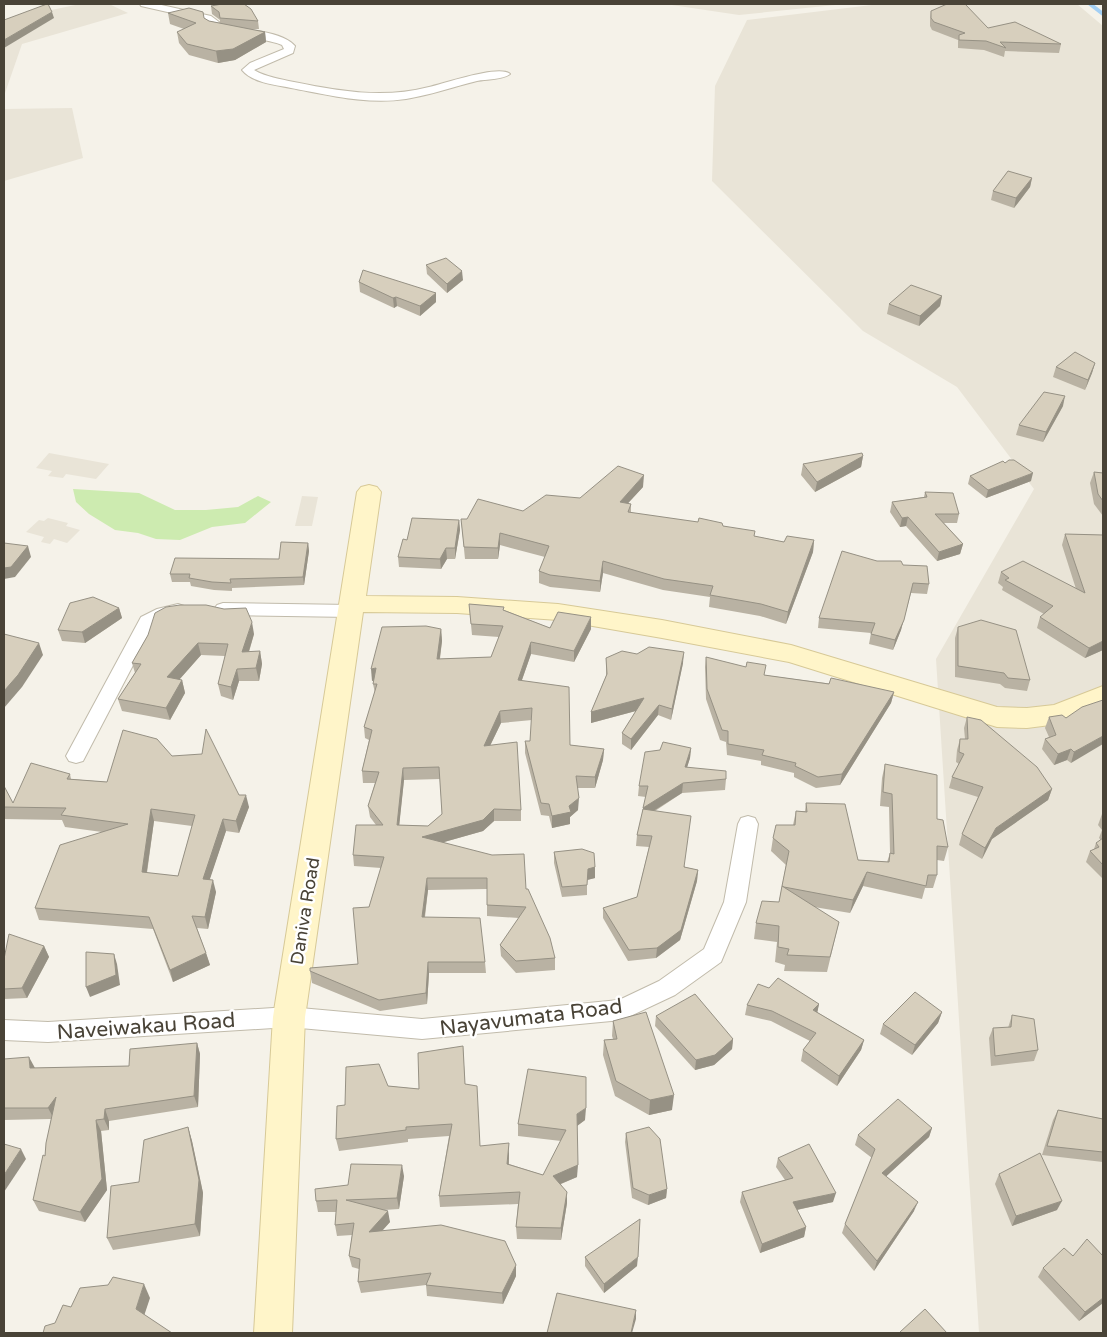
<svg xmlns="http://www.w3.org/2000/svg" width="1107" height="1337" font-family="'Varela Round',sans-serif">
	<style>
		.residential { fill: #e9e4d7 }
		.green { fill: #cdebb0 }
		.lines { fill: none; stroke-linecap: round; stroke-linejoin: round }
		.stream { stroke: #a3cff4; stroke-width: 4 }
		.street-casing { stroke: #c1bbab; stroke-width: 2 }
		.secondary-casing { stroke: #d7c997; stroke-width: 2 }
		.street { fill: #fff; fill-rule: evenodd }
		.secondary { fill: #fff5c9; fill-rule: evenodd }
		.wall { fill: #b9b2a3; fill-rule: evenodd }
		.shaded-wall { fill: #969184 }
		.building { fill: #d7cfbd; stroke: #969184; fill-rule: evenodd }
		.labels { text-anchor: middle; stroke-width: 5; stroke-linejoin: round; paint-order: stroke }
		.street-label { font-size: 18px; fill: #494337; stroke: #fff }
		.near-street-label { font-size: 21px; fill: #494337; stroke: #fff }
	</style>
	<rect width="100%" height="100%" fill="#f5f2e9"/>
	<g class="residential">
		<path d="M80,4H109L128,13L22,44L4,96V24L18,17Z"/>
		<path d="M665,4H845L739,15Z"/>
		<path d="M880,4H1077L1103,26V1333H979L936,659L1034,489L957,387L863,331L712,181L715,86L747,20Z"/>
		<path d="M72,108L83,158L4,181V109Z"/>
		<path d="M49,453L109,464L96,479L66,474L63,478L48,476L52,471L36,468Z"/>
		<path d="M302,496L318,497L312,526H295Z"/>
		<path d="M48,518L68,523L66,526L80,530L67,543L54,539L50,544L41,542L44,537L26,532L39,520L44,521Z"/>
	</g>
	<path class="green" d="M73,489L139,493L175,510H206L238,507L258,496L271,502L245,523L212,527L180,540L156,539L138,533L115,530L89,514L76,502Z"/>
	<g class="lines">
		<path class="stream" d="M1090,4L1103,14"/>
		<defs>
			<g id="street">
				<path d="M140,4H157L211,16L219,22L218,26L220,28C241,29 281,30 295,46L293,53L254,70C266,77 280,79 294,82C339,91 383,99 429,87C443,84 500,64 510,74C503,80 486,79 477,81C453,87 430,95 406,99C367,105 329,95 291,88C275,85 253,83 242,70L250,63L284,49L282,45C264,37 214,35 207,27V21L141,6Z"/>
				<path d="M223,603L351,605L357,607L360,611L357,615L351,617L223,615L217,613L214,609L217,605Z"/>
				<path d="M178,604L184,606L187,610L184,614L168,618L154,625L83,761L76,763L69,761L66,756L141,617L157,609Z"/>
				<path d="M748,816L755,818L758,824L746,902L721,962L675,995L622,1020L422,1039L289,1027L48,1042L4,1040V1020L48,1022L289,1007L422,1019L619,1000L659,981L704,949L724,902L738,824L741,818Z"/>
			</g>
			<path id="secondary" d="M369,485L377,487L381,492L366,596L457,597L558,604L662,620L791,645L997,707L1027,708L1054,705L1103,686V706L1058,724L1027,728L997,727L789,662L662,638L558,620L457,613L363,612L305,1017L292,1333H254L273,1017L357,492L361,487Z"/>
		</defs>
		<use href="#street" class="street-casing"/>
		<use href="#secondary" class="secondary-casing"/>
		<use href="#street" class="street"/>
		<use href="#secondary" class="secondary"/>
	</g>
	<g class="wall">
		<path d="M211,6L258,21L259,29H250L265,32L266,42L235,60L218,63L189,55L179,43L177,32L184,29L170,24L168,13L204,18L209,21L220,23V20L212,14Z"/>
		<path d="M931,11L988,28L1061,44L1059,53L1005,51L1004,57L984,50L958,48V40L932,30L930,26V19Z"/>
		<path d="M1032,178L1030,187L1014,208L991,200L993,191Z"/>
		<path d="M426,265L463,280L447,293L427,274Z"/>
		<path d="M359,282L436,293V302L420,316L397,306L394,308L360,292Z"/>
		<path d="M942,296L940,306L919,326L887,314L889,304Z"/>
		<path d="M1095,363L1092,373L1085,390L1053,377L1056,367Z"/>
		<path d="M1063,406L1043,442L1016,435L1019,425Z"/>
		<path d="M863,456L861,467L815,492L801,475L803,464Z"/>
		<path d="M1094,472L1103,473V516L1094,504L1090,483Z"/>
		<path d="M970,476L1031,481L986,498L968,484Z"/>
		<path d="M643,487L628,503L631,504V513L723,526L754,536L784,542L814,540L813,552L786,624L760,616L709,607L710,597L663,590L603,573L600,592L550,587L539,583V571L545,557L500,545L498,559H465L461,519H467L523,511L580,498Z"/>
		<path d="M925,492L959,514L957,523H944L963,544L960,554L937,561L906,526L900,527L890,512L892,502L924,497Z"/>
		<path d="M459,520L460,530L455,559H447L441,569L399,567L398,557L407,540Z"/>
		<path d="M1065,534L1103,535V650L1085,658L1037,628L1040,617L1044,614L1002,590L1003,587L998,583L1001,572L1076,589L1062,545Z"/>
		<path d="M308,543L309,551L304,585L232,588V591L214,590L191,586L190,582H172L170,574L279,559Z"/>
		<path d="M877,561L903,565L929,584L927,594L911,593L901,630L893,650L869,644L871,633L818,628L819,618Z"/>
		<path d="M469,604L504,610L550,628L591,629L574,662L531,654L522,680L570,745L604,749L603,760L595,788H577L578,810L570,817V824L552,828L549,816L541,815L525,753V741H530L532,720L501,723L490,746L521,810V821H494L483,831L444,842L526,889L555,958V970L516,973L501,956L500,945L519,918L487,916V889L428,890L425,917L485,962L486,973H429L427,1004L380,1011L312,983L310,971L358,964L369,907L381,868L354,866L353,855L376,825L370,817L368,806L375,783H363L362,771L369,740L365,738L364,727L375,693L373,684L374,680L372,681L441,629L442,641L440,659L491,657L499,637L472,635ZM440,779L442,814L428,826L399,825L404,780Z"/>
		<path d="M119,608L122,618L85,643L62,641L58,630Z"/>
		<path d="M958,627L1030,680L1027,691L1005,688L1000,684L955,677V638Z"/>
		<path d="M254,634L249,652L260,651L262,664L259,681H239L233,700L221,696L218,684L225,656L201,655L179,680H182L185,693L170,720L122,711L118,699L135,673L132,663L148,635Z"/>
		<path d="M706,657L764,675L894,692L891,703L840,785L816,788L794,777V773L761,765V761L727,755L726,742L720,740L706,699L705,667Z"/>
		<path d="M606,658L683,663L671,720L658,715L631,750L622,744V733L636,711L591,723V712L606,676Z"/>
		<path d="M1103,700L1071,763L1067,760L1054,765L1042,749L1045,739L1049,737L1045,728L1049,717L1066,718Z"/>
		<path d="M967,717L1052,789L1048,800L992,839L982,859L959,845L962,834L978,797L949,788L952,777L959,764L956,762L957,750L960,739H965L964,728Z"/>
		<path d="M691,748L690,758L687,767L726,779L725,790L682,793L655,811L685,867L698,870L697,881L680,940L656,958L628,961L603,918V908L637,897L649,847L636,846L637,835L646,797L638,796L639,786Z"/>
		<path d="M172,756L239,795L249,807L239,833L226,831L209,880L216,892L208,929L197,928L206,953L210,965L173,982L153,929L39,920L35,908L102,832L65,827L62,820L4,819V786L13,803L70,774L71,779L107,782ZM154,821L192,826L178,876L147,873Z"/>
		<path d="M885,764L937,819L948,847L944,861L937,860V875L933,888H925L922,899L863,886L850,913L814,907L839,922L827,972L784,971L785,965L775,962L777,942L754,939L756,923L779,902L786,865L771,851L773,838L793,825L796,811H805L806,803L858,860L887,862L890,853L889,807L880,806L882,778Z"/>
		<path d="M1103,813V877L1102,878L1086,862L1090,851L1094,849L1096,843L1101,840L1099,838L1102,830L1098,825L1102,814Z"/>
		<path d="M554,852L595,867V878L587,880V895L562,897L554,863Z"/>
		<path d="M44,946L49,957L27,998L4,999V959Z"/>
		<path d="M769,988L819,1004L817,1012L864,1040L861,1050L837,1086L801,1061L803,1050L810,1041L771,1021L745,1015L747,1005Z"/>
		<path d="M942,1012L938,1023L912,1055L880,1034L883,1024Z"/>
		<path d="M1012,1015L1038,1050L1034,1061L991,1066L989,1038L993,1028H1008Z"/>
		<path d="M656,1016L733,1039L732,1049L714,1065L695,1070L655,1026Z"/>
		<path d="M613,1021L672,1110L649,1115L615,1096L603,1055L604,1040L613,1039L612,1036Z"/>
		<path d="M197,1043L200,1054L198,1107L109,1121V1130L101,1131L107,1190L85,1222L39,1211L33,1200L45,1156L51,1119L4,1120V1059L34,1068L129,1066Z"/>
		<path d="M463,1046L465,1084L480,1146L509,1155V1164L543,1175L561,1141L518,1136V1124L585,1120L577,1126V1177L561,1184L567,1203L561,1240L517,1239L516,1227L518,1204L440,1207L439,1196L449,1136L408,1139V1142L339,1151L336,1139L345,1105L388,1086L419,1089Z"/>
		<path d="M1058,1110L1103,1119V1162L1042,1155L1053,1120Z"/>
		<path d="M188,1127L192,1141L203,1193L200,1236L113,1250L107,1238L139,1182Z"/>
		<path d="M932,1128L929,1137L886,1176L914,1211L874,1271L842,1233L845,1224L872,1158L855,1145L858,1135Z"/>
		<path d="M626,1133L667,1189L666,1198L648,1205L632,1198L625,1142Z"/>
		<path d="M778,1158L833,1202L797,1210L806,1227L804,1237L760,1253L740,1202L742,1192L785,1180L776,1167Z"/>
		<path d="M999,1174L1057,1210L1012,1226L995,1184Z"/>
		<path d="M404,1176L399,1209L384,1210L390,1222L382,1231L516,1265V1276L503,1304L427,1296L426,1285L361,1293L358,1282L359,1269L352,1267L349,1256L352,1235L337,1236L335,1225L336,1212H318L316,1201L348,1185Z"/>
		<path d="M1073,1256L1103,1303L1079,1321L1038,1277L1043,1268Z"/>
		<path d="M585,1257L637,1266L604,1293L585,1266Z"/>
	</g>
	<g class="shaded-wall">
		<path d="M52,12L54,18L4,48V40Z"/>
		<path d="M265,32L266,42L235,60L218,63L216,51Z"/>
		<path d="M1032,178L1030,187L1014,208L1016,198Z"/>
		<path d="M462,271L463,280L447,293V284Z"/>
		<path d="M436,293V302L420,316V306Z"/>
		<path d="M942,296L940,306L919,326L920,316Z"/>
		<path d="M396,297L397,306L394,308L393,298Z"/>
		<path d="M1095,363L1092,373L1085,390L1088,380Z"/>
		<path d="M1065,396L1063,406L1043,442L1046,432Z"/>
		<path d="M863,456L861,467L815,492L817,482Z"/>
		<path d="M1033,473L1031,481L986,498L988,490Z"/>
		<path d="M644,475L643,487L619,513L620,502Z"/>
		<path d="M908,517L906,526L900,527L902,518Z"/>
		<path d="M459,520L460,530L455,559V548Z"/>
		<path d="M500,533V545L498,559V548Z"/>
		<path d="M814,540L813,552L786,624L788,612Z"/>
		<path d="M308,543L309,551L304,585L303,577Z"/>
		<path d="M963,544L960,554L937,561L939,552Z"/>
		<path d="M28,546L31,557L15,577L4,579V568Z"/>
		<path d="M446,548L447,559L441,569L440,559Z"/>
		<path d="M603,561V573L600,592V581Z"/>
		<path d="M913,583L901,630L893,650L895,640Z"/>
		<path d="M119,608L122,618L85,643L82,632Z"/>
		<path d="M591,617V629L574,662V651Z"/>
		<path d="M252,622L254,634L245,664L242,652Z"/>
		<path d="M441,629L442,641L438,671L437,659Z"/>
		<path d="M1103,641V650L1085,658L1089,648Z"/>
		<path d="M531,642V654L518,691V680Z"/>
		<path d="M39,643L43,655L22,687L4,708V691Z"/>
		<path d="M198,643L201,655L170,690L167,677Z"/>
		<path d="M260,651L262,664L259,681L256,668Z"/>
		<path d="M684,652L683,663L671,720L672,709Z"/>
		<path d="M376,668L377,680L372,681L371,669Z"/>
		<path d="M237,669L239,681L233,700L231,687Z"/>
		<path d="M182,680L185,693L170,720L166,708Z"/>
		<path d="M894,692L891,703L840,785L842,774Z"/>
		<path d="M644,698L643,709L591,723V712Z"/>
		<path d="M659,705L658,715L631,750V739Z"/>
		<path d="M500,711L501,723L484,758V746Z"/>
		<path d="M1103,736V744L1071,763L1074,752Z"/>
		<path d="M691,748L690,758L684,777L685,767Z"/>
		<path d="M604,749L603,760L595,788V777Z"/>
		<path d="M1071,749L1067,760L1054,765L1058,754Z"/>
		<path d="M403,768L404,780L398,837L397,825Z"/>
		<path d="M683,783L682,793L642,818L643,808Z"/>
		<path d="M1052,789L1048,800L992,839L982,859L985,848L996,828Z"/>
		<path d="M246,795L249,807L239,833L236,821Z"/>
		<path d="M579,798L578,810L570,817V824L552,828V816L569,806Z"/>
		<path d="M151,809L154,821L145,884L142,872Z"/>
		<path d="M494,809V821L483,831L423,848L422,837Z"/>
		<path d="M223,819L226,831L206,891L203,879Z"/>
		<path d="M595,867V878L587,880L588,869Z"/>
		<path d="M698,870L697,881L680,940L656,958L657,948Z"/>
		<path d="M867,872L863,886L850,913L853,900Z"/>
		<path d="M427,878L428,890L423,928L422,917Z"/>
		<path d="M213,880L216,892L208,929L205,917Z"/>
		<path d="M44,946L49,957L27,998L22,988Z"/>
		<path d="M206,953L210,965L173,982L170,970Z"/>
		<path d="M114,954L117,964L120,985L90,997L86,987Z"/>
		<path d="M428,962L429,973L427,1004L426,993Z"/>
		<path d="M819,1004L817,1014L813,1010Z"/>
		<path d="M942,1012L938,1023L912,1055L915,1045Z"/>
		<path d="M733,1039L732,1049L714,1065L695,1070L696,1060Z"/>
		<path d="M864,1040L861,1050L837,1086L839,1076Z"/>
		<path d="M197,1043L200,1054L198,1107L194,1096Z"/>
		<path d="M29,1057L35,1068H30Z"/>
		<path d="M674,1095L672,1110L649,1115L650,1100Z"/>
		<path d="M56,1097L54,1119L48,1108Z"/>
		<path d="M586,1108L585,1120L577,1126V1114Z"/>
		<path d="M105,1109L109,1121V1130L104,1119Z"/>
		<path d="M96,1120L101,1131L107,1190L85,1222L80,1212Z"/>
		<path d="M188,1127L192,1141L203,1193L200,1236L195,1224Z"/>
		<path d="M932,1128L929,1137L879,1183L882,1173Z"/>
		<path d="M509,1143V1155L508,1176L507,1164Z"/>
		<path d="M21,1149L26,1159L4,1192V1175Z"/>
		<path d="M402,1165L404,1176L399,1209L397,1198Z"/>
		<path d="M578,1165L577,1177L553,1187V1176Z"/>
		<path d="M667,1189L666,1198L648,1205L649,1195Z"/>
		<path d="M567,1192V1203L561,1240V1228Z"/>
		<path d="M836,1193L833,1202L791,1211L793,1202Z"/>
		<path d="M1062,1201L1057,1210L1012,1226L1016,1216Z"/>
		<path d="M918,1202L914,1211L874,1271L877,1261Z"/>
		<path d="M388,1211L390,1222L371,1243L369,1232Z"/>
		<path d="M806,1227L804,1237L760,1253L762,1244Z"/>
		<path d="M638,1257L637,1266L604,1293V1284Z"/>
		<path d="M516,1265V1276L503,1304L502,1293Z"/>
		<path d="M144,1284L150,1298L142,1322L136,1309Z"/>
		<path d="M1103,1298V1303L1079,1321L1085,1312Z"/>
		<path d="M636,1310V1319L632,1333H631Z"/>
	</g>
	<g class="building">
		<path d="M47,4H48L52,12L4,40V20Z"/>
		<path d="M222,4H244L251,9L258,21L220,18L219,12L211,6Z"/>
		<path d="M947,4H965L988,28L1015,22L1061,44L1000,42L1006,48L986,41L959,40V35L965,33L934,22L931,18V11Z"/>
		<path d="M189,8L203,12L204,18L209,21L265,32L233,49L216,51L187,44L177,32L196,23L168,13Z"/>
		<path d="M1008,171L1032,178L1016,198L993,191Z"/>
		<path d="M446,258L462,271L447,284L426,265Z"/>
		<path d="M363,270L436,293L420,306L396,297L393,298L359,282Z"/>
		<path d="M911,285L942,296L920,316L889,304Z"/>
		<path d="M1075,352L1095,363L1088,380L1056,367Z"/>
		<path d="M1044,392L1065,396L1046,432L1019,425Z"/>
		<path d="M862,453L863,456L817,482L803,464Z"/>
		<path d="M1009,460H1014L1033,473L988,490L970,476L1003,461L1005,463Z"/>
		<path d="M618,466L644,475L620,502L631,504L628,512L698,522L699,518L722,523L723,526L755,531L754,536L784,542L787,536L814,540L788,612L761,604L710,595L713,586L664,579L603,561L600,581L550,575L539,571L549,546L500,533L498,548L464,547L461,519H467L478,499L523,511L546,495L580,498Z"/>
		<path d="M1094,472L1103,473V501L1098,494Z"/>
		<path d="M925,492L953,493L959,514H935L963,544L939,552L908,517L902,518L892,502L927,497Z"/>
		<path d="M412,518L459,520L455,548H446L440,559L398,557L403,539L407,540Z"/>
		<path d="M1065,534L1103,535V641L1089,648L1040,617L1053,606L1005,580L1009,578L1001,572L1023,561L1085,593Z"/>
		<path d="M281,542L308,543L303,577L230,579L231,583L212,582L189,578L190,574H170L175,558L279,559Z"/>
		<path d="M4,543L28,546L11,567L4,568Z"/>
		<path d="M842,551L877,561H901L903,565L927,566L929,584L913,583L904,620L895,640L871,634L875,623L819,618Z"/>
		<path d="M93,597L119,608L82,632L58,630L70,603Z"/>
		<path d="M469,604L504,607L503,610L550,628L558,612L591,617L574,651L531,642L518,680L569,687L570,745L604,749L595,777L576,776L579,798L569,806L571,812L552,816L549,804L541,803L525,741H530L532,708L500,711L484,746L517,742L521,810L494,809L483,820L422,837L492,855L524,854L526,889H528L550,938L555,958L516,961L500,945L526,907L487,905V878H427L422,917L480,918L485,962H428L426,993L379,1000L310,971V968L358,964L353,908L369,907L384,857L353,855L356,825H383L368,806L379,772L362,771L372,730L364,727L377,684H373L376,668L371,669L382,627L426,626L441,629L437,659L491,657L503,626L471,624ZM439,767L442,814L428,826L397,825L403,768Z"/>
		<path d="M180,605H206L224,609L246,608L252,622L242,652L260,651L256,668L237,669L231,687L218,684L228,644L198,643L167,677L182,680L166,708L118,699L141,664L132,663L148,635L155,613L166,607Z"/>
		<path d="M981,620L1016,630L1030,680L1008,678L1004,673L958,666V627Z"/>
		<path d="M4,634L39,643L18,675L4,691Z"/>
		<path d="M649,647L684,652L672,709L659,705L631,739L622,733L644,698L591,712L607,674L606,658L622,651L637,654Z"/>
		<path d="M706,657L746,667L747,662L766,665L764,675L829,684L831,678L894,692L842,774L818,777L795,766L796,763L762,755L764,750L728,744V731L722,730L707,689Z"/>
		<path d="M1103,700V736L1074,752L1071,749L1058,754L1045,739L1056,735L1049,717L1062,715L1066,718L1082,707Z"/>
		<path d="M967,717L981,720L1037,767L1052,789L996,828L985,848L962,834L983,787L952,777L964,754L959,752L960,739H968Z"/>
		<path d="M206,729L239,795H246L236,821L223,819L203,879L213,880L205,917L192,916L206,953L170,970L149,917L35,908L60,845L128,824L61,815L66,808L4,807V786L13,803L31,763L70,774L67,779L107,782L123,730L157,739L172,756L202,754ZM151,809L195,815L178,876L142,872Z"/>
		<path d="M663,742L691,748L685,767L726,771V779L683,783L643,808L648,786H639L645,752L660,750Z"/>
		<path d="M885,764L937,775V819L943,820L948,847L937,846V875H928L926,886L867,872L853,900L784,887L782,886L789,851L773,838L776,825H795L796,811L807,812L806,803L845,804L858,860L889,862L890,853L894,854L892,794L883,792Z"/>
		<path d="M643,809L691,816L684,867L698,870L681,930L657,948L629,950L603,908L637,897L652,836L637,835Z"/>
		<path d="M1103,838V865L1090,851L1099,847L1096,843Z"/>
		<path d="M582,849L594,853L595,867L588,869L587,885L562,887L554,852Z"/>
		<path d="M782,886L839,922L830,957L787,955L789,949L778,947L779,926L756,923L762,901L779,902Z"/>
		<path d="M9,934L44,946L22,988L4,989V959Z"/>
		<path d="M86,952L114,954L116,975L86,987Z"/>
		<path d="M778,978L819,1004L813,1010L864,1040L839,1076L803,1050L816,1033L772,1011L747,1005L758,984L769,988Z"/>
		<path d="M915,992L942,1012L915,1045L883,1024Z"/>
		<path d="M695,994L733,1039L715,1055L696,1060L656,1016Z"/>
		<path d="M646,1012L674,1095L650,1100L616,1081L604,1040L617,1039L613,1021Z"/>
		<path d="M1012,1015L1034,1019L1038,1050L995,1056L993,1028L1011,1027Z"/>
		<path d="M197,1043L194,1096L105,1109L104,1119L96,1120L102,1179L80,1212L33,1200L43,1155L45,1156L46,1143L56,1097L48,1108H4V1059L29,1057L30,1068L129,1066L130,1049Z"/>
		<path d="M463,1046L465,1084L477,1086L480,1146L509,1143L507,1164L543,1175L566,1130L518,1124L528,1069L586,1077V1108L577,1114L578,1165L553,1176L567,1192L561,1228L516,1227L520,1192L439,1196L452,1124L406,1127V1130L336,1139L337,1106L345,1105L346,1067L379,1064L388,1086L419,1089L418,1053Z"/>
		<path d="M898,1099L932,1128L882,1173L918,1202L877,1261L845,1224L875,1149L858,1135Z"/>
		<path d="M1058,1110L1103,1119V1152L1047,1146Z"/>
		<path d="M188,1127L199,1180L195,1224L107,1238L111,1186L139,1182L144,1140Z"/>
		<path d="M649,1127L660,1139L667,1189L649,1195L633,1188L626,1133Z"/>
		<path d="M4,1144L21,1149L4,1175Z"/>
		<path d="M809,1144L836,1193L793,1202L806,1227L762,1244L742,1192L793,1178L778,1158Z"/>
		<path d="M1040,1153L1062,1201L1016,1216L999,1174Z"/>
		<path d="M351,1164L402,1165L397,1198L346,1200L388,1211L369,1232L441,1225L505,1241L516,1265L502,1293L426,1285L431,1273L358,1282L360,1259L349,1256L354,1223L335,1225L337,1200L316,1201L315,1189L348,1185Z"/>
		<path d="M640,1219L638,1257L604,1284L585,1257Z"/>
		<path d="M1087,1239L1103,1256V1298L1085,1312L1043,1268L1064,1248L1073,1256Z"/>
		<path d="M113,1277L144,1284L136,1309L172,1333H43L45,1326L55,1323L63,1305L71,1307L80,1288L108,1285Z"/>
		<path d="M557,1293L636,1310L631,1333H547Z"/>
		<path d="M925,1309L947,1333H901L900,1332Z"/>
	</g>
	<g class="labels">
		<g class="street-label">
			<text transform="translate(305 911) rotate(-81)" y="6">Daniva Road</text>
		</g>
		<g class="near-street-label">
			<text transform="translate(531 1017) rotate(-7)" y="7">Nayavumata Road</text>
			<text transform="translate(146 1026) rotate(-4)" y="7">Naveiwakau Road</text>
		</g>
	</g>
	<rect width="1107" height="1337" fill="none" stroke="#494337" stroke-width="10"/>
</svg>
